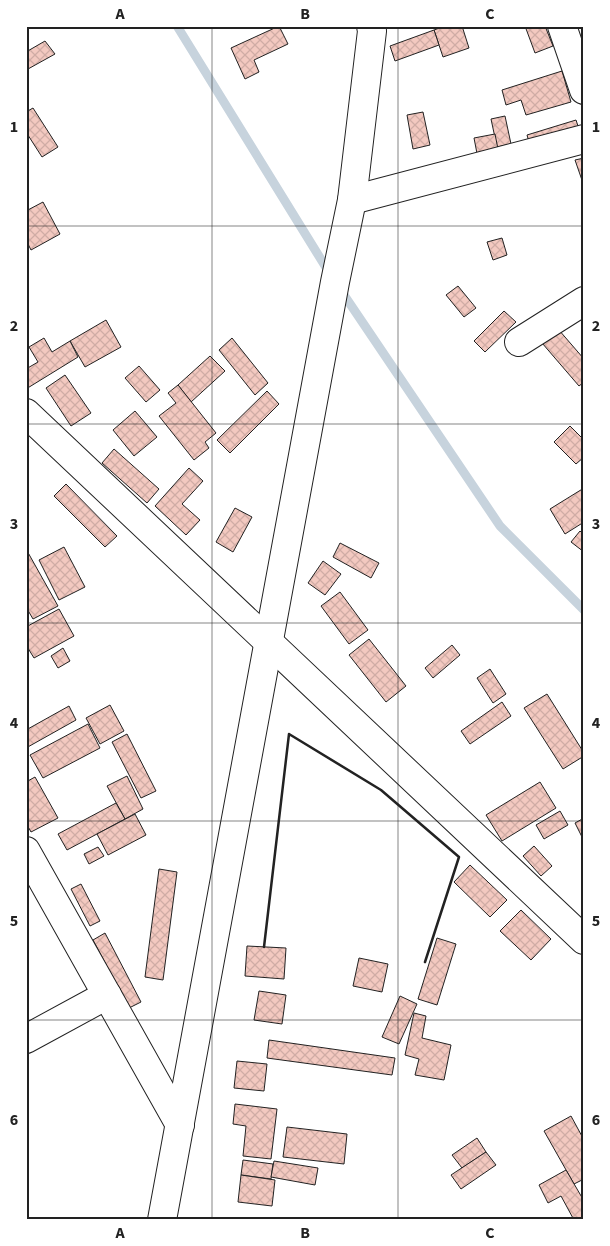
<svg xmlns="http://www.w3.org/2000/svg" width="610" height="1246" font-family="'Source Sans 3',sans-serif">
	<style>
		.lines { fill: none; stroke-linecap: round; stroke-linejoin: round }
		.stream { stroke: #c7d3dd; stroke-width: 9 }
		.building { fill: url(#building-cross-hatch); stroke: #222 }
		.minor-casing { stroke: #222; stroke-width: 30 }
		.minor { stroke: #fff; stroke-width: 28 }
		.wall { stroke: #222; stroke-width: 2.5 }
		.grid { fill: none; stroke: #222; stroke-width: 1; stroke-opacity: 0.55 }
		.neatline { fill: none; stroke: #222; stroke-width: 2 }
		.grid-label { font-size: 16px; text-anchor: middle; font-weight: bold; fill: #222 }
	</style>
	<defs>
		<pattern id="building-cross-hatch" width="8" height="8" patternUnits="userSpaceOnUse" patternTransform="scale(1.25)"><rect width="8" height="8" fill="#f3c9c0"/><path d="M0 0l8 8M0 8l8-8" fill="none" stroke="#d0aca5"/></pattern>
	</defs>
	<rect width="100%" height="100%" fill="#fff"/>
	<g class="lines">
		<g class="stream">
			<path d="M177,26L330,274"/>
			<path d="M340,289L500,526L584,610"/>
		</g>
	</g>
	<g class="building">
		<path d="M279,26L288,44L254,60L259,72L245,79L231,48Z"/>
		<path d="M445,26H462L469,48L443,57L434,30Z"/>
		<path d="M525,26H545L553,46L535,53Z"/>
		<path d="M434,30L439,45L395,61L390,46Z"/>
		<path d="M45,41L55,54L28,69L26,66V52Z"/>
		<path d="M562,71L571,102L526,115L521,100L506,105L502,90Z"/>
		<path d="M33,108L58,147L42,157L26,132V112Z"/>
		<path d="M423,112L430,145L413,149L407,115Z"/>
		<path d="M505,116L511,144L497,147L491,119Z"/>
		<path d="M576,120L582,138L532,153L527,135Z"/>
		<path d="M495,134L501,164L480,169L474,138Z"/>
		<path d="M584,158V186L575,160Z"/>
		<path d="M43,202L60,234L31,250L26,240V211Z"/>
		<path d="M502,238L507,255L493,260L487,242Z"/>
		<path d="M458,286L476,308L464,317L446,295Z"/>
		<path d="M504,311L516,322L485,352L474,341Z"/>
		<path d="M106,320L121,347L85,367L70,341Z"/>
		<path d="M552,322L584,359V382L579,386L536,336Z"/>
		<path d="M44,338L52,352L70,341L78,357L26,389V369L38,362L29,347Z"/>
		<path d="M232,338L268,383L255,395L219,350Z"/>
		<path d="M210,356L225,371L191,402L178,385Z"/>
		<path d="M139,366L160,390L146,402L125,378Z"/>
		<path d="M65,375L91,413L71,426L46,388Z"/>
		<path d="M178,385L216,433L205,442L209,448L194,460L159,416L176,403L168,393Z"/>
		<path d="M267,391L279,404L230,453L217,440Z"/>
		<path d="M135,411L157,437L134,456L113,430Z"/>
		<path d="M570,426L584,440V457L576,464L554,442Z"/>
		<path d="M114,449L159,489L147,503L102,463Z"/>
		<path d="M189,468L203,481L182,504L200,520L186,535L155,506Z"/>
		<path d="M66,484L117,536L105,547L54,496Z"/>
		<path d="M584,488V522L565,534L550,509Z"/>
		<path d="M235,508L252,517L233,552L216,542Z"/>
		<path d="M580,531L584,535V552L571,542Z"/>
		<path d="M340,543L379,563L371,578L333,557Z"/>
		<path d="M64,547L85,587L59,600L39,560Z"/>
		<path d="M26,549L58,606L33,619L26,607Z"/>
		<path d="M323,561L341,574L325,595L308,583Z"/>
		<path d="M340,592L368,630L349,644L321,606Z"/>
		<path d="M59,609L74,636L34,658L26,645V627Z"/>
		<path d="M369,639L406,686L386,702L349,655Z"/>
		<path d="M452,645L460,655L433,678L425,668Z"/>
		<path d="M63,648L70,661L58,668L51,656Z"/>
		<path d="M490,669L506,694L493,703L477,678Z"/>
		<path d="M547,694L584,753V756L563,769L524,708Z"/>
		<path d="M502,702L511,716L470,744L461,731Z"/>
		<path d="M110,705L124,731L100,744L86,718Z"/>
		<path d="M69,706L76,720L26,748V730Z"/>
		<path d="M88,724L100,748L43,778L30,755Z"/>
		<path d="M127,734L156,791L141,798L112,742Z"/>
		<path d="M127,776L143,809L125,819L107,786Z"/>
		<path d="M35,777L58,818L31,832L26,823V782Z"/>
		<path d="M540,782L556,808L502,841L486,815Z"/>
		<path d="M116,803L125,819L67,850L58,834Z"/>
		<path d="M560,811L568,825L544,839L536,825Z"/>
		<path d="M135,814L146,835L108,855L97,834Z"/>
		<path d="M584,818V841L575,823Z"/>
		<path d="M534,846L552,866L541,876L523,856Z"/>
		<path d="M98,847L104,856L89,864L84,854Z"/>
		<path d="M470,865L507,900L490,917L454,882Z"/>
		<path d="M159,869L177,872L163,980L145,977Z"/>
		<path d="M81,884L100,921L90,926L71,889Z"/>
		<path d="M521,910L551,939L531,960L500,931Z"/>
		<path d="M105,933L141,1002L129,1008L93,940Z"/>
		<path d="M437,938L456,944L437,1005L418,999Z"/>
		<path d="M247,946L286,948L284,979L245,976Z"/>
		<path d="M359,958L388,964L382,992L353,986Z"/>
		<path d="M259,991L286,995L282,1024L254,1020Z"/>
		<path d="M400,996L417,1004L399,1044L382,1037Z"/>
		<path d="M414,1013L426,1016L422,1038L451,1045L444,1080L415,1075L419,1059L405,1055Z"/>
		<path d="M269,1040L395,1058L392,1075L267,1058Z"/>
		<path d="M237,1061L267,1064L264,1091L234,1088Z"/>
		<path d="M235,1104L277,1109L271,1159L243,1156L246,1126L233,1124Z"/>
		<path d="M571,1116L584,1140V1179L574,1184L544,1131Z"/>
		<path d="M287,1127L347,1134L344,1164L283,1157Z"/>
		<path d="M477,1138L486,1152L462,1168L452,1155Z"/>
		<path d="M486,1152L496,1165L461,1189L451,1175Z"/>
		<path d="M243,1160L273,1164L271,1179L241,1175Z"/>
		<path d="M274,1161L318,1168L315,1185L271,1177Z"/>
		<path d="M566,1170L584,1201V1220H574L561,1196L548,1203L539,1185Z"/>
		<path d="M241,1175L275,1180L272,1206L238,1202Z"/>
	</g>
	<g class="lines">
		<defs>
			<g id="minor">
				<path d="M562,26L584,90"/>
				<path d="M352,200L584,139"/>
				<path d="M519,342L584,301"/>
				<path d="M26,413L584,940"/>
				<path d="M26,851L180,1125"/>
				<path d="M26,1039L107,995"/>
				<path d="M162,1220L335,282L352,200L372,31L371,26"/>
			</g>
		</defs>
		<use href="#minor" class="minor-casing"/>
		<use href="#minor" class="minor"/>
		<path class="wall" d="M264,947L289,734L381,790L459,857L425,962"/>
	</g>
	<path class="grid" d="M212,26V1220M398,26V1220M26,226H584M26,424H584M26,623H584M26,821H584M26,1020H584"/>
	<rect width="610" height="1246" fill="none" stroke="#ffffff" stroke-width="55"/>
	<rect x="28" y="28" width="554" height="1190" class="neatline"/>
	<g class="grid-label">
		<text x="120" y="19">A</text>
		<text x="305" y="19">B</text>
		<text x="490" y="19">C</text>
		<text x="14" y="132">1</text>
		<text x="596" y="132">1</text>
		<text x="14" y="331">2</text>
		<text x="596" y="331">2</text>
		<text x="14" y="529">3</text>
		<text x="596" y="529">3</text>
		<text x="14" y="728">4</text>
		<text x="596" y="728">4</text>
		<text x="14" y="926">5</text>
		<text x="596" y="926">5</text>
		<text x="14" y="1125">6</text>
		<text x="596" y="1125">6</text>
		<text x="120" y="1238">A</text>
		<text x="305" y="1238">B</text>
		<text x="490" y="1238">C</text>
	</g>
</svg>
